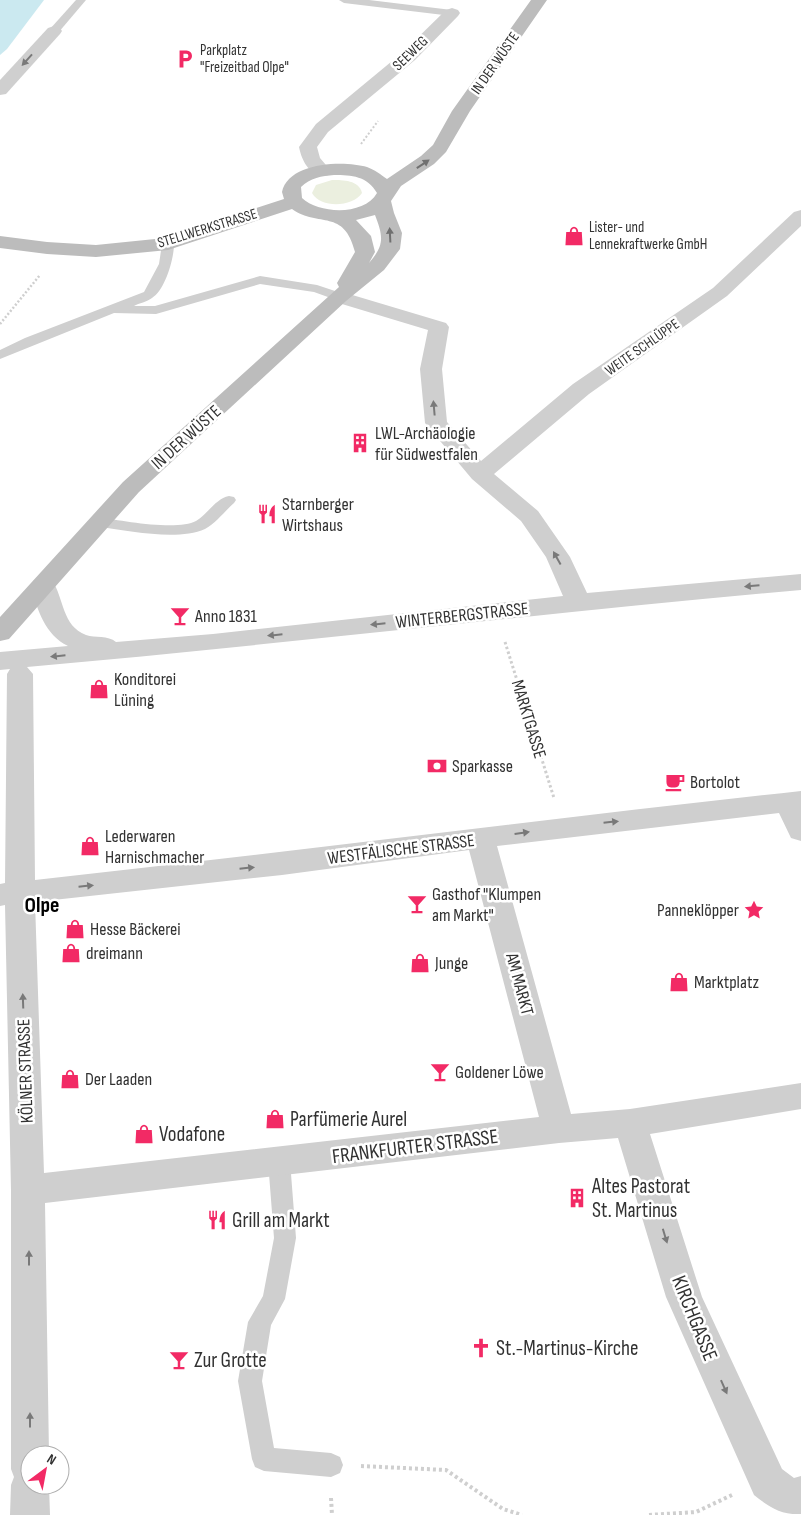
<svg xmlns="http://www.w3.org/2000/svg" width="801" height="1515" font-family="'Sofia Sans Condensed',sans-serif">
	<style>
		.green { fill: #ebefdf }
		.water { fill: #cbe9f0 }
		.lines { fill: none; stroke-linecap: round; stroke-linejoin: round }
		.path-far3 { stroke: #cfcfcf; stroke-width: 2; stroke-dasharray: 2 2; stroke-linecap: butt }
		.path-far2 { stroke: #cfcfcf; stroke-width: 2.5; stroke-dasharray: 2 2; stroke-linecap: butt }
		.path-far1 { stroke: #cfcfcf; stroke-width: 3; stroke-dasharray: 2.5 2.5; stroke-linecap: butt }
		.path { stroke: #cfcfcf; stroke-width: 4; stroke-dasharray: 3 3; stroke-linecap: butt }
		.lane { fill: #cfcfcf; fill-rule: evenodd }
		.street { fill: #cfcfcf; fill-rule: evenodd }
		.secondary { fill: #bcbcbc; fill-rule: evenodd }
		.oneway { fill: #797979 }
		.oneway2 { fill: #707070 }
		.labels { text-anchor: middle; stroke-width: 5; stroke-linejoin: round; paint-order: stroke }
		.far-poi-label { font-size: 15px; fill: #323232; stroke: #fff; text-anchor: start }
		.far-street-label { font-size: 15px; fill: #323232; stroke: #fff }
		.poi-label { font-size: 18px; fill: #323232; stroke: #fff; text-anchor: start }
		.street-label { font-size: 18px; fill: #323232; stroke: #fff }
		.near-poi-label { font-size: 21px; fill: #323232; stroke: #fff; text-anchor: start }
		.near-street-label { font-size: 21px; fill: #323232; stroke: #fff }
		.district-label { font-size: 22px; font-weight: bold; fill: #000; stroke: #fff }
	</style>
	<rect width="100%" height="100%" fill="#fff"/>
	<path class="green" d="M332,180C343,180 359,180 362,193C353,207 321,209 312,193L316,185Z"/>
	<path class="water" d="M0,0H44L7,49L0,55Z"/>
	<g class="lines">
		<path class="path-far3" d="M361,144L378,121"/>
		<path class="path-far2" d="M0,324L40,275"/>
		<path class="path-far1" d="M505,642L554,798"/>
		<g class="path">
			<path d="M361,1466L446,1470L503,1509L522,1515"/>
			<path d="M331,1498L332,1515"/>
			<path d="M649,1515L696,1512L732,1495"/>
		</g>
		<g class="lane">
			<path d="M76,0H86L58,33H50L49,31L50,29Z"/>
			<path d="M339,0H369L452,10L457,13L452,16L344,3Z"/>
			<path d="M168,240L174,244C174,259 165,290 152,298C147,302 139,303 134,306H155L260,276L317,285L344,294L346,297L339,301L314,292L260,284L156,314L114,313L0,359V350L25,338L144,292L159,264L162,244Z"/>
			<path d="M229,496L234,497L236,500L234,503C225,511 216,523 205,529C178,541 129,531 100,527L95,525L92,522L95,519L100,517C121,521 178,531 196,521C208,514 215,499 229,496Z"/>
			<path d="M279,1152L287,1155L290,1161L296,1238L285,1299L271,1325L262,1381L274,1448L331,1453L340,1457L343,1465L340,1473L331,1477L264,1471L255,1467L252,1459L238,1381L248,1322L263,1296L274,1238L268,1161L271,1155Z"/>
		</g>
		<g class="street">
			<path d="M452,8L458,10L460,13L458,16L415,60L328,132L317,147L320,158L331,171L329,175C311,179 302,162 299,147L316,124L403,52L446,10Z"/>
			<path d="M54,26L60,28L62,31L60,34L6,94L0,95V80L48,28Z"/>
			<path d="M801,210V226L727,296L589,394L494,474L538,511L570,557L587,593L801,574V590C543,613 285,644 27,667L33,674L35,880C290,852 545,819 801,791V841L791,838L779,813L497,846L571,1114L630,1109L801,1083V1109L650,1134L702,1297L782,1469L794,1478L801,1476V1514C781,1515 769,1507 754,1495L666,1297L618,1138L559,1143L45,1203L49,1455H30V1485H49L50,1515H10L11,1485L14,1477L11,1469V1190L5,905L0,906V884L5,883L7,674L10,669L0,670V652L68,646C45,635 37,609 31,586L34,580L43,578L52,580C64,598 62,626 86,635C95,638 108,635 116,642L213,634L563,596L546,557L521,521L472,479L425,423L420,369L428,330L332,301L329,297L332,293L339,291L446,323L449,327L442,369L447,422L481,461L573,384L713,288L794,212ZM469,850L539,1117L44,1173L35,902L282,875Z"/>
		</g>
		<path class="secondary" d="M531,0H547L470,111L446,152L434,164L401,186L391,201L394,213L402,233L400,249L384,270L346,301L139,492L9,639L0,641V617L123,482L339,287L337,283L355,252C344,208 319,228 292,209L168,250L96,257L47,254L0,248V236L47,242L96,245L165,238L284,199L282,192C288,162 344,160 367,167C375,170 380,174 387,179L421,156L433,145L452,111ZM334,175C352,175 367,176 377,193C364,216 319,214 302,198L301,187C310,178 322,176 334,175ZM375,215C383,236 385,245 369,263L375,252L371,236L356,220Z"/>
	</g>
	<defs><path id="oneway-solid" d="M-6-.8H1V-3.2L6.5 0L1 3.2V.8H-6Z" transform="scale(1.25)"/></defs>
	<g class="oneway">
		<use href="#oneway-solid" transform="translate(27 60) rotate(132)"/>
		<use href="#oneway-solid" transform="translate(434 408) rotate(-95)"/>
		<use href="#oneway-solid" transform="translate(557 558) rotate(-119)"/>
		<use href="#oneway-solid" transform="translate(752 586) rotate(175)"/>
		<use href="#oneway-solid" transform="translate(378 624) rotate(174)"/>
		<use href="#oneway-solid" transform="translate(275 635) rotate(174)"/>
		<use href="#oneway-solid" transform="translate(58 656) rotate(174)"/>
		<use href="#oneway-solid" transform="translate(611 822) rotate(-6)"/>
		<use href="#oneway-solid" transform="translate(522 833) rotate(-8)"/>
		<use href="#oneway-solid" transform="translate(247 868) rotate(-6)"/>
		<use href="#oneway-solid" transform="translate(86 886) rotate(-6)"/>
		<use href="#oneway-solid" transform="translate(23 1001) rotate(-92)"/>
		<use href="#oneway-solid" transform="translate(665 1236) rotate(73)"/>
		<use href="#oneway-solid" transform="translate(29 1258) rotate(-90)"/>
		<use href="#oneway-solid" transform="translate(724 1387) rotate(66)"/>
		<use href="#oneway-solid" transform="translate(30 1420) rotate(-90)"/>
	</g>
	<g class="oneway2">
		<use href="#oneway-solid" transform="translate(423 164) rotate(-34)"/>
		<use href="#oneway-solid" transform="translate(390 235) rotate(-93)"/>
	</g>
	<defs>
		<symbol id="parking-bare" viewBox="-9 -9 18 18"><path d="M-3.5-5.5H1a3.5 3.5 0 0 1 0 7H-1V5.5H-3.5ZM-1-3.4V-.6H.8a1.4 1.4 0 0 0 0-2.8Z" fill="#f22a65" stroke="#fff" stroke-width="2.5" paint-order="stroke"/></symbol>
		<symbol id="shop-bare" viewBox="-9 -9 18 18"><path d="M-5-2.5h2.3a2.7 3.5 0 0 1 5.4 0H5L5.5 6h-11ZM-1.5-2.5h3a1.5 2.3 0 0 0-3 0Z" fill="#f22a65" stroke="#fff" stroke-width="2.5" paint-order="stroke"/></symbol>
		<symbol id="building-bare" viewBox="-9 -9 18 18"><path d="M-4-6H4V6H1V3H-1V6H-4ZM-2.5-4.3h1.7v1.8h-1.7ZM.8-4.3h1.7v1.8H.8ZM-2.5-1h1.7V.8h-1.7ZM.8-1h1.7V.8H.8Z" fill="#f22a65" stroke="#fff" stroke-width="2.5" paint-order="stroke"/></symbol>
		<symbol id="restaurant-bare" viewBox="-9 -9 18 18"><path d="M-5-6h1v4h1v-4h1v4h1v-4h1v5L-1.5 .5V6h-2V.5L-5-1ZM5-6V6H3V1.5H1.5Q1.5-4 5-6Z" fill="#f22a65" stroke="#fff" stroke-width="2.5" paint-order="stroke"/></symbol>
		<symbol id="bar-bare" viewBox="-9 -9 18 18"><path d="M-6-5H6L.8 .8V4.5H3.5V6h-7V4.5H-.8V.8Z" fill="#f22a65" stroke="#fff" stroke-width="2.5" paint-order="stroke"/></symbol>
		<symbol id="bank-bare" viewBox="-9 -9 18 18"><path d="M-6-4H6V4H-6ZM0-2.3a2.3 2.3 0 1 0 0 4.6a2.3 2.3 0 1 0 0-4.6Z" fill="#f22a65" stroke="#fff" stroke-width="2.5" paint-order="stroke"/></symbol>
		<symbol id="cafe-bare" viewBox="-9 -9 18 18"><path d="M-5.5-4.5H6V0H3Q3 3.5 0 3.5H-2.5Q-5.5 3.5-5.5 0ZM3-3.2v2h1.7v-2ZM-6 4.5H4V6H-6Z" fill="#f22a65" stroke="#fff" stroke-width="2.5" paint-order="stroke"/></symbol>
		<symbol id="sight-bare" viewBox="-9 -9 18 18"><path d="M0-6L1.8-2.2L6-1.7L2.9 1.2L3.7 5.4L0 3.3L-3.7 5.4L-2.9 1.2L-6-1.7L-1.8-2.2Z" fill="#f22a65" stroke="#fff" stroke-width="2.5" paint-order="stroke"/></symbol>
		<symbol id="church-bare" viewBox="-9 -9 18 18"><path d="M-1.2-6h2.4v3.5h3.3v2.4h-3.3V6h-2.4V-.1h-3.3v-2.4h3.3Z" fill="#f22a65" stroke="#fff" stroke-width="2.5" paint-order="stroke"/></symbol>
	</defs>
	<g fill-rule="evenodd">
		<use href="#parking-bare" x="171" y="45" width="28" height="28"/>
		<use href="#shop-bare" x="560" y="222" width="28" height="28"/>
		<use href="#building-bare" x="346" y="429" width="28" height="28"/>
		<use href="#restaurant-bare" x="253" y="500" width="28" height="28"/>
		<use href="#bar-bare" x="166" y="602" width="28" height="28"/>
		<use href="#shop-bare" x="85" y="675" width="28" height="28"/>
		<use href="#bank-bare" x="423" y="752" width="28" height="28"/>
		<use href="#cafe-bare" x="661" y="768" width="28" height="28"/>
		<use href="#shop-bare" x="76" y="832" width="28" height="28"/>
		<use href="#bar-bare" x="403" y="890" width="28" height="28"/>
		<use href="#sight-bare" x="740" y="896" width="28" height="28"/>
		<use href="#shop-bare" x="61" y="915" width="28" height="28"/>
		<use href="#shop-bare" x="57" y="939" width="28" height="28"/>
		<use href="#shop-bare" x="406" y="949" width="28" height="28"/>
		<use href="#shop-bare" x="665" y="968" width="28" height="28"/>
		<use href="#bar-bare" x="426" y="1058" width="28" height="28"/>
		<use href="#shop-bare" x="56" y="1065" width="28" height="28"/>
		<use href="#shop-bare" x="261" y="1105" width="28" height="28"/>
		<use href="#shop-bare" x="130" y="1120" width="28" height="28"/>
		<use href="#building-bare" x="563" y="1184" width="28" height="28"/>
		<use href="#restaurant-bare" x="203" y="1206" width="28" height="28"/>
		<use href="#church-bare" x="467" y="1334" width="28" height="28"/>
		<use href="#bar-bare" x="165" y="1346" width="28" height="28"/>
	</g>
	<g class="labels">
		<g class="far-poi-label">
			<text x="200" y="55">Parkplatz<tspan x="200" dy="17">"Freizeitbad Olpe"</tspan></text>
			<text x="589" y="232">Lister- und<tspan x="589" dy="17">Lennekraftwerke GmbH</tspan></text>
		</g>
		<g class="far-street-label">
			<text transform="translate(410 53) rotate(-44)" y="5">SEEWEG</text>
			<text transform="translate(495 63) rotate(-55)" y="5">IN DER WÜSTE</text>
			<text transform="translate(207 228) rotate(-17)" y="5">STELLWERKSTRASSE</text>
			<text transform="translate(642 347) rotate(-35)" y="5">WEITE SCHLÜPPE</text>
		</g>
		<g class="poi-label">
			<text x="375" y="439">LWL-Archäologie<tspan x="375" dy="21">für Südwestfalen</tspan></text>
			<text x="282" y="510">Starnberger<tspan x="282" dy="21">Wirtshaus</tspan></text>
			<text x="195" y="622">Anno 1831</text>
			<text x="114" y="685">Konditorei<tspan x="114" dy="21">Lüning</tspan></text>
			<text x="452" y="772">Sparkasse</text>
			<text x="690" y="788">Bortolot</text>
			<text x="105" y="842">Lederwaren<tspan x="105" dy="21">Harnischmacher</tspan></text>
			<text x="432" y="900">Gasthof "Klumpen<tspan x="432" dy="21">am Markt"</tspan></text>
			<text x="739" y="916" text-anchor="end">Panneklöpper</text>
			<text x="90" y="935">Hesse Bäckerei</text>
			<text x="86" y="959">dreimann</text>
			<text x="435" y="969">Junge</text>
			<text x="694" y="988">Marktplatz</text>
			<text x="455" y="1078">Goldener Löwe</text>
			<text x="85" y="1085">Der Laaden</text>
		</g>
		<g class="street-label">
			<text transform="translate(186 437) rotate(-42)" y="6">IN DER WÜSTE</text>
			<text transform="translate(462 615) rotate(-6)" y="6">WINTERBERGSTRASSE</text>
			<text transform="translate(529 719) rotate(73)" y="6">MARKTGASSE</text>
			<text transform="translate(401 849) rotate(-7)" y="6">WESTFÄLISCHE STRASSE</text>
			<text transform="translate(520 984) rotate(75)" y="6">AM MARKT</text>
			<text transform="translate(25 1071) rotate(-92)" y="6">KÖLNER STRASSE</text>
		</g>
		<g class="near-poi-label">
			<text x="290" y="1126">Parfümerie Aurel</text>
			<text x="159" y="1141">Vodafone</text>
			<text x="592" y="1193">Altes Pastorat<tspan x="592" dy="24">St. Martinus</tspan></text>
			<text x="232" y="1227">Grill am Markt</text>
			<text x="496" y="1355">St.-Martinus-Kirche</text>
			<text x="194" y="1367">Zur Grotte</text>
		</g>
		<g class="near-street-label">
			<text transform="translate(415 1146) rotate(-7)" y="7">FRANKFURTER STRASSE</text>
			<text transform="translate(695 1318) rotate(68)" y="7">KIRCHGASSE</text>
		</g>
		<g class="district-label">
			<text x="42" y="912">Olpe</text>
		</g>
	</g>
	<g transform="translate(45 1470) rotate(32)"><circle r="24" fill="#ffffff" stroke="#adadad"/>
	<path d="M0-4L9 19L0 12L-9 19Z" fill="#f22a65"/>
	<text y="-8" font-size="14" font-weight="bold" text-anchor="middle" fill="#323232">N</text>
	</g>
</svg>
